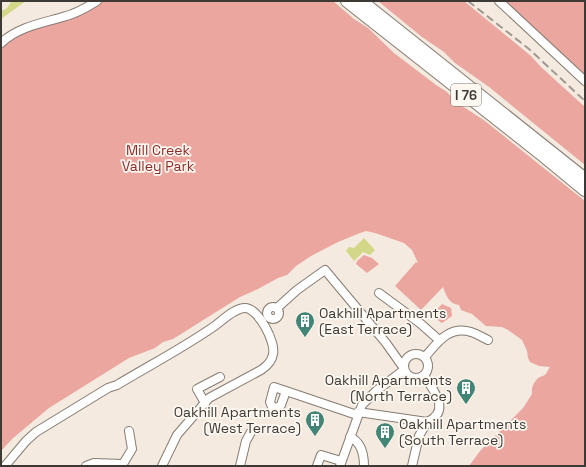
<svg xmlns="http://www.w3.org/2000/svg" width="586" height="467" font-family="'Space Grotesk',sans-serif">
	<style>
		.green { fill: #eba6a0 }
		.water { fill: #d2d888 }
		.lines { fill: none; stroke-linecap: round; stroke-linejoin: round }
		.minor-casing { stroke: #857c72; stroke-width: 10 }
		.highway-casing { stroke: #857c72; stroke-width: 14 }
		.minor { stroke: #fff; stroke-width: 8 }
		.highway { stroke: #fff; stroke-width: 12 }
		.rail { stroke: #a19991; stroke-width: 2; stroke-dasharray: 8 4; stroke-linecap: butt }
		.labels { text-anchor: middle; stroke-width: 3.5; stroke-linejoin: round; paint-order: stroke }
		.shield { fill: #fff8f1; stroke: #77726d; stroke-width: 1 }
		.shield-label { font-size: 13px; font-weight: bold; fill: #3d3934 }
		.park-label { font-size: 14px; fill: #8d2b2a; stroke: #fff8f1 }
		.poi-label { font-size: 14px; fill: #3d3934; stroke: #fff8f1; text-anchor: start }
	</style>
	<rect width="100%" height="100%" fill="#f5eadf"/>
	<g class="green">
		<path d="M103,1H333L354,19L368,28L394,53L436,85L447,92L456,102L485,121L585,201V466H469L480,451L523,408L532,394V388L534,383L538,378L545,375L550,367L539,366L530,362L528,358L527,351L522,340L508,330L502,327L486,326L472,314L461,310L459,305C449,304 446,295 443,287L421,310L395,286L416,262L418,263L412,250L404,243L375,233L366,231L360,233L338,242L311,256L296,266L287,275L278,278L258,289L240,297L173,339L163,342L155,348L129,358L49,408L12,439L1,451V49L11,40L26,32L74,18L89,11Z"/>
		<path d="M378,1H464L531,56L541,67L585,107V165L489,87L455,63L444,52L422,37Z"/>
		<path d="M505,1H585V76Z"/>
		<path d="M364,255L372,258L379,264L367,273L356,264L357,261Z"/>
		<path d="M442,304L451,308L452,316L442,323L436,319L433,314Z"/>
	</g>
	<g class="water">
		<path d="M12,1H26L1,19V11L6,9Z"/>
		<path d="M364,238L375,250L370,255L363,252L354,261L346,251L349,247L354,248Z"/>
	</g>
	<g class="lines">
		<defs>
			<g id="minor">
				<path d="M499,1L585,81"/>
				<path d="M1,43C19,26 44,23 66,16C78,13 87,7 97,1"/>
				<path d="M379,293L421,324L439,340"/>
				<circle cx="273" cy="313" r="6"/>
				<path d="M277,308L297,290L325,270L386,343L403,367"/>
				<circle cx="416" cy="366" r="12"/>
				<path d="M425,357C437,343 449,325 471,332C477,334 482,337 488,340"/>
				<path d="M286,391L281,405L277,408L272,407L270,402L274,387L286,391L357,415"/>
				<path d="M205,403L197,389L220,377"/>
				<path d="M358,412L427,422C452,411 433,390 424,375"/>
				<path d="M350,437C361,442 364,455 364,466"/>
				<path d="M5,466L26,441L36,432L108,388L117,385C150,365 185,347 216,325C224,319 235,308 245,308C258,308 276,342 273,354C272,361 267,366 261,370L209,398L177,435L162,466"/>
				<path d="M86,466L94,463L123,464L132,449L129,431"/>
				<path d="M240,466L246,441L251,432"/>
				<path d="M317,466L321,455L341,461"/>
				<path d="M340,466L362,405L376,391L404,370"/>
				<path d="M412,466L419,436L427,422"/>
			</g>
			<g id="highway">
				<path d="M347,1L545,157L585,190"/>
				<path d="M361,1L585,179"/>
			</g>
		</defs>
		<use href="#minor" class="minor-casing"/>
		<use href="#highway" class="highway-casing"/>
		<use href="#minor" class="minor"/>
		<use href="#highway" class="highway"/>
		<path class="rail" d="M468,1L529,49L585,101"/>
	</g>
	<defs>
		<symbol id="building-pin" viewBox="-11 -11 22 30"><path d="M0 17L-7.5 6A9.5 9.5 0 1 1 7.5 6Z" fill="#428576" stroke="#fff8f1"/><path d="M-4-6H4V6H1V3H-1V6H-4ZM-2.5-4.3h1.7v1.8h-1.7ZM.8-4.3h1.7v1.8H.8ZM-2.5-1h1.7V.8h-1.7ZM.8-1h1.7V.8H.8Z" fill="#fff"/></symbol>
	</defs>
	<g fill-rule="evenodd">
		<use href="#building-pin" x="294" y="310" width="22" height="30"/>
		<use href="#building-pin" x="455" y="377" width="22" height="30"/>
		<use href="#building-pin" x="304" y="409" width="22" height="30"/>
		<use href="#building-pin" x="374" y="421" width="22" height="30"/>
	</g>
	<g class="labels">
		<rect class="shield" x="451" y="84" width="30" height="22" rx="3"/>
		<g class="shield-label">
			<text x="466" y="100">I 76</text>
		</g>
		<g class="park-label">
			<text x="158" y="155">Mill Creek<tspan x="158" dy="16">Valley Park</tspan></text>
		</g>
		<g class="poi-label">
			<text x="319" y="318">Oakhill Apartments<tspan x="319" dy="16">(East Terrace)</tspan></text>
			<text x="452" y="385" text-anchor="end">Oakhill Apartments<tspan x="452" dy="16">(North Terrace)</tspan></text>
			<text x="301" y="417" text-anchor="end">Oakhill Apartments<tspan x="301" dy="16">(West Terrace)</tspan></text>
			<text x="399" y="429">Oakhill Apartments<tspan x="399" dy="16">(South Terrace)</tspan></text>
		</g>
	</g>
	<rect width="586" height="467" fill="none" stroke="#3d3934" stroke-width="4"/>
</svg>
